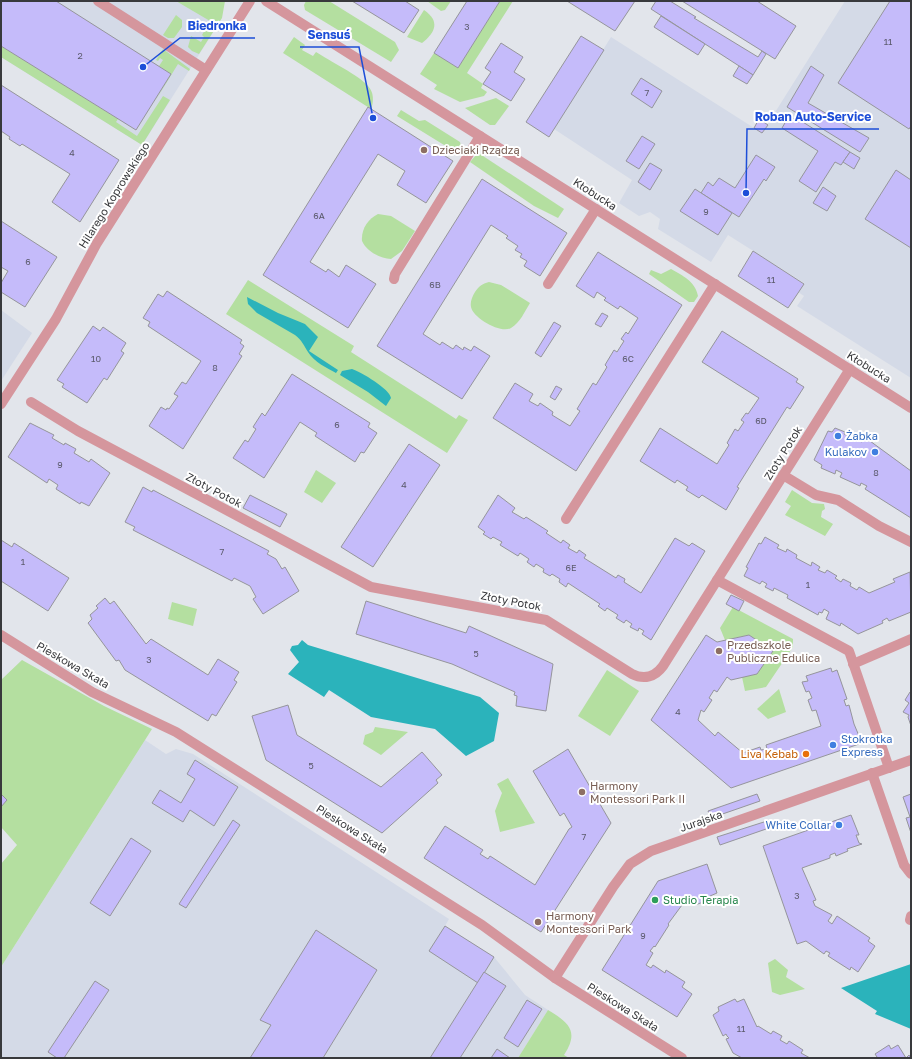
<svg xmlns="http://www.w3.org/2000/svg" width="912" height="1059" font-family="'Golos Text',sans-serif">
	<style>
		.built { fill: #d4dae7 }
		.green { fill: #b4dfa0 }
		.water { fill: #2bb3bb }
		.building { fill: #c5bbfa; stroke: #95959b }
		.lines { fill: none; stroke-linecap: round; stroke-linejoin: round }
		.minor { stroke: #d5969d; stroke-width: 10 }
		.education-dot { fill: #8d6e63; stroke: #fff; stroke-width: 1.5 }
		.shop-dot { fill: #3f7fe0; stroke: #fff; stroke-width: 1.5 }
		.food-dot { fill: #e8710a; stroke: #fff; stroke-width: 1.5 }
		.leisure-dot { fill: #2e9e5b; stroke: #fff; stroke-width: 1.5 }
		.labels { text-anchor: middle; stroke-width: 4; stroke-linejoin: round; paint-order: stroke }
		.number-label { font-size: 9px; fill: #5b5a6c }
		.education-label { font-size: 11px; fill: #785e54; stroke: #fff; text-anchor: start }
		.street-label { font-size: 11px; fill: #38393c; stroke: #fff }
		.shop-label { font-size: 11px; fill: #366cbe; stroke: #fff; text-anchor: start }
		.food-label { font-size: 11px; fill: #c56008; stroke: #fff; text-anchor: end }
		.leisure-label { font-size: 11px; fill: #27864d; stroke: #fff; text-anchor: start }
		.leader { fill: none; stroke: #1d4ed8; stroke-width: 1.5 }
		.callout-dot { fill: #1d4ed8; stroke: #fff; stroke-width: 1.5 }
		.callout-label { font-size: 12px; text-anchor: middle; font-weight: bold; fill: #1d4ed8; stroke: #fff; stroke-width: 4; stroke-linejoin: round; paint-order: stroke }
	</style>
	<rect width="100%" height="100%" fill="#e2e5eb"/>
	<g class="built">
		<path d="M1,1H198L217,26L142,145L1,57Z"/>
		<path d="M845,1H911V378L797,306L804,296L798,292L804,283L728,235L711,262L658,229L660,219L650,212L639,216L619,203L632,180L554,129L611,37L762,133Z"/>
		<path d="M1,310L32,333L1,381Z"/>
		<path d="M145,740L166,754L176,749L193,754L449,919L445,926L494,957L525,995L548,1010L518,1058H1V967Z"/>
	</g>
	<g class="green">
		<path d="M176,1H225L222,18L199,54L192,51L188,47L191,36L201,42L204,37L202,35L210,21Z"/>
		<path d="M306,1H329L395,42L399,50L391,62L305,10L304,5Z"/>
		<path d="M427,1H451L445,10L441,11Z"/>
		<path d="M500,1H513L467,73L483,84L481,88L487,92L484,96L460,102L434,89L437,85L420,74L434,53L458,68Z"/>
		<path d="M424,10C440,21 436,32 422,43L407,37Z"/>
		<path d="M176,15L182,20V27L174,38H168L163,35Z"/>
		<path d="M294,37L305,45L302,50L313,56L316,52C328,60 360,76 368,86C374,92 374,102 371,109L283,53Z"/>
		<path d="M1,46L118,119L116,122L137,136L163,96L170,100L142,145L1,57Z"/>
		<path d="M163,49L190,69L189,71L178,64L154,103L171,74L159,66L163,60L160,58L158,61L156,60Z"/>
		<path d="M496,98L509,106L495,125H490L465,108Z"/>
		<path d="M401,110L419,121L425,120L460,142L461,146L457,153L397,116Z"/>
		<path d="M477,154H480L564,209L558,218L534,206L470,162Z"/>
		<path d="M378,214L391,216L415,231L402,251L391,259C380,258 367,252 362,241C361,229 368,219 378,214Z"/>
		<path d="M671,269C683,276 695,281 698,296L694,302H689L649,274L651,270L661,274Z"/>
		<path d="M248,280L354,346L351,352L456,419L459,415L468,420L447,453L226,314Z"/>
		<path d="M489,282L501,285L530,303C525,311 520,323 511,328C501,334 473,318 471,307C470,302 472,297 475,292C479,286 482,284 489,282Z"/>
		<path d="M316,470L336,483L322,503L304,492Z"/>
		<path d="M792,490L812,503L824,504L825,509L822,511L821,517L833,524L825,536L785,515L791,506L785,502Z"/>
		<path d="M172,602L197,609L193,626L168,619Z"/>
		<path d="M733,607L793,639V647L766,687L745,691L742,677L757,674L773,651L749,635L725,640L720,628Z"/>
		<path d="M22,660L104,706L152,729L1,967V864L17,845L1,827V680Z"/>
		<path d="M607,670L639,691L610,736L578,716Z"/>
		<path d="M779,689L786,712L768,719L757,709Z"/>
		<path d="M375,727L408,732L381,755L363,744L365,735L373,732Z"/>
		<path d="M508,778L535,823L500,832L495,811L502,793L497,784Z"/>
		<path d="M775,959L788,970L786,977L805,989L780,995L772,992L768,963Z"/>
		<path d="M548,1010C568,1022 580,1031 564,1055L569,1058H518Z"/>
	</g>
	<g class="water">
		<path d="M247,297L278,313L305,324L318,337L309,351L338,370L336,373C327,368 314,362 308,352C304,346 302,340 295,335L257,313L248,304Z"/>
		<path d="M352,369C361,372 390,389 391,398L386,406L368,392L340,375L342,371Z"/>
		<path d="M302,640L308,645L480,697L499,713L494,741L466,756L435,729L371,717L329,690L324,697L288,674L299,662L290,650L292,646L298,645Z"/>
		<path d="M911,964V1029L875,1014L877,1011L841,988Z"/>
	</g>
	<g class="building">
		<path d="M1,1H56L171,74L136,130L1,46Z"/>
		<path d="M352,1H405L419,10L404,33Z"/>
		<path d="M467,1H500L458,68L434,53Z"/>
		<path d="M567,1H635L615,31Z"/>
		<path d="M656,1H670L696,17L694,18L758,57L762,51L766,54L753,75L651,9Z"/>
		<path d="M682,1H757L796,26L775,59Z"/>
		<path d="M890,1H911V126L909,129L838,83Z"/>
		<path d="M661,16L705,44L698,55L654,27Z"/>
		<path d="M581,36L604,50L549,137L526,122Z"/>
		<path d="M501,43L523,57L514,72L525,79L511,101L483,84L491,72L485,68Z"/>
		<path d="M739,66L753,75L747,84L733,76Z"/>
		<path d="M811,66L824,75L808,103L869,138L860,152L787,107Z"/>
		<path d="M641,78L662,91L652,108L631,94Z"/>
		<path d="M1,85L119,160L80,222L52,202L70,174L22,144L20,146L9,139L10,137L1,131Z"/>
		<path d="M368,107L453,161L426,203L397,185L405,171L378,154L310,262L326,272L328,269L339,277L346,265L376,284L348,328L263,275Z"/>
		<path d="M789,116L794,119L795,117L850,152L841,165L835,162L816,192L799,181L818,151L782,128Z"/>
		<path d="M759,119L768,125L762,133L754,128Z"/>
		<path d="M642,136L655,144L639,169L626,161Z"/>
		<path d="M850,152L860,158L854,169L843,162Z"/>
		<path d="M756,155L775,167L766,181L764,179L739,217L701,193L708,182L713,186L719,178L735,188Z"/>
		<path d="M650,163L662,170L650,190L638,182Z"/>
		<path d="M896,170L911,180V248L865,219Z"/>
		<path d="M482,179L567,233L540,276L524,266L527,261L520,257L522,254L515,250L518,246L506,238L508,236L491,225L423,334L440,345L442,342L453,349L456,345L463,350L464,347L471,351L474,346L490,356L462,399L377,346Z"/>
		<path d="M823,187L836,196L827,211L813,203Z"/>
		<path d="M695,189L732,213L718,235L680,211Z"/>
		<path d="M1,221L57,257L25,307L1,292V283L8,271L1,267Z"/>
		<path d="M753,251L804,284L788,308L738,276Z"/>
		<path d="M598,252L682,305L576,471L493,418L515,383L533,394L529,401L538,406L540,403L553,412L552,415L570,426L580,411L577,409L593,383L596,385L607,367L605,365L614,350L617,352L624,341L621,339L626,332L628,334L638,318L620,306L618,309L604,300L606,298L597,292L594,298L576,286Z"/>
		<path d="M167,291L242,340L240,343L244,346L239,354L242,356L183,449L149,426L161,407L166,410L167,408L169,409L178,396L174,394L182,382L186,384L201,361L148,326L150,322L143,318L158,294L163,297Z"/>
		<path d="M602,313L608,316L601,327L595,324Z"/>
		<path d="M554,322L561,326L541,357L535,353Z"/>
		<path d="M93,326L100,331L103,327L126,343L121,351L124,353L107,380L104,378L87,403L62,387L64,384L57,380Z"/>
		<path d="M722,331L798,379L796,382L804,387L790,409L787,407L737,487L739,488L726,510L702,495L699,498L686,490L688,487L677,480L675,483L640,461L660,428L717,464L729,445L727,443L735,429L738,431L744,422L741,420L746,413L748,414L759,398L702,362Z"/>
		<path d="M292,374L370,423L368,427L377,433L364,453L361,452L355,462L315,436L317,433L300,422L264,478L233,458L245,440L248,442L256,429L253,427L262,413L265,416Z"/>
		<path d="M556,386L562,389L555,400L550,397Z"/>
		<path d="M30,423L54,435L52,438L64,445L65,443L76,449L74,453L89,462L91,459L110,473L89,506L81,502L80,504L56,489L58,485L49,479L47,483L8,457Z"/>
		<path d="M835,428L845,432L844,434L862,442L863,440L870,441L911,471V518L865,489L867,486L861,483L860,486L840,477L842,473L836,470L835,474L821,468L822,465L814,460L828,431L832,432Z"/>
		<path d="M409,444L440,465L373,567L341,547Z"/>
		<path d="M143,487L152,492L153,490L269,551L267,554L276,559L282,569L285,567L299,591L263,614L253,599L256,597L250,586L234,578L232,581L133,530L135,527L125,522Z"/>
		<path d="M250,495L287,514L280,527L243,508Z"/>
		<path d="M498,495L515,508L512,512L524,519L526,517L548,531L546,533L561,543L563,540L570,545L568,548L577,553L579,550L586,555L584,558L616,578L618,575L625,579L624,582L641,593L675,538L689,546L692,543L705,551L651,640L642,634L644,631L639,628L638,631L630,627L632,624L626,620L624,623L616,618L618,615L607,608L605,611L598,606L600,604L568,583L566,587L559,582L560,579L552,574L550,576L543,572L544,569L536,564L534,567L527,562L529,559L520,553L518,556L500,545L502,542L493,537L491,539L483,534L485,532L478,527Z"/>
		<path d="M765,537L779,545L777,548L786,552L787,549L797,555L796,558L811,566L812,562L820,567L818,570L825,573L827,570L837,576L835,578L841,582L843,579L851,583L850,586L857,590L859,587L869,593L895,582L893,579L910,572L911,612L889,621L887,618L882,621L883,623L858,634L841,623L840,626L826,619L829,612L824,609L822,613L819,612L818,615L787,598L788,595L774,588L773,591L765,587L767,584L762,581L760,584L744,576L748,568L746,567L759,543L761,544Z"/>
		<path d="M1,540L12,547L14,543L69,578L48,611L1,581Z"/>
		<path d="M731,595L744,601L739,611L726,604Z"/>
		<path d="M105,598L110,604L114,601L146,644L151,639L208,675L218,659L239,672L234,680L237,682L216,716L212,714L208,721L125,670L119,660L116,661L88,623L92,619L90,615L98,608L96,606Z"/>
		<path d="M366,601L466,633L469,626L553,664L546,711L516,706L517,696L514,695L515,692L452,664L356,634Z"/>
		<path d="M706,635L717,642L749,635L773,651L757,674L731,680L727,677L717,692L714,690L709,698L712,700L704,712L701,710L698,720L715,736L718,732L743,753L760,747L761,750L767,749L766,745L821,726L816,710L812,711L808,700L812,698L809,691L806,692L802,682L808,681L806,676L831,668L832,672L837,670L847,699L844,700L846,706L849,705L854,724L862,743L731,788L651,720Z"/>
		<path d="M910,692L911,693V726L908,717L909,715L903,712L909,703L905,700Z"/>
		<path d="M288,705L297,735L381,787L422,752L442,775L436,780L438,783L382,833L266,760L252,716Z"/>
		<path d="M568,749L611,823L541,932L424,858L445,826L483,850L480,854L488,859L490,856L535,885L569,829L572,827L564,813L560,816L533,771Z"/>
		<path d="M195,760L238,787L214,826L190,810L183,822L152,803L160,790L181,803L195,779L187,774Z"/>
		<path d="M1,794L7,800L1,807Z"/>
		<path d="M757,794L760,801L711,818L708,811Z"/>
		<path d="M911,794V833L906,818L910,817L903,797Z"/>
		<path d="M851,815L859,835H856L859,843L862,844L847,849L848,851L836,856L835,853L830,855V858L802,868L816,900L813,901L815,906L832,915L828,921L832,924L837,916L870,938L868,941L875,946L858,972L851,967L850,970L828,956L830,953L826,951L824,954L806,941L797,944L763,846Z"/>
		<path d="M233,820L240,825L186,908L179,904Z"/>
		<path d="M767,821L769,828L720,845L717,837Z"/>
		<path d="M131,838L151,851L110,916L90,903Z"/>
		<path d="M707,864L717,893L710,896L712,899L695,905L694,901L682,905L668,924L669,925L655,947L654,946L650,951L653,953L646,965L651,968L653,965L665,973L666,970L685,982L682,987L692,994L677,1017L602,970L658,881Z"/>
		<path d="M445,926L494,957L478,983L429,951Z"/>
		<path d="M316,930L377,970L323,1058H250L271,1025L260,1020Z"/>
		<path d="M484,972L506,986L460,1058H430Z"/>
		<path d="M95,981L109,990L64,1058H57L48,1052Z"/>
		<path d="M735,999L737,1002L744,999L757,1027L758,1026L771,1034L773,1031L782,1036L780,1040L787,1044L789,1041L803,1050L801,1053L810,1058H742L733,1053L726,1039L729,1038L727,1036L726,1034L723,1036L713,1015L719,1011L718,1007Z"/>
		<path d="M527,1000L542,1009L518,1047L504,1038Z"/>
		<path d="M889,1045L891,1049L898,1045L906,1058L909,1055L911,1058H875L877,1057L875,1054Z"/>
		<path d="M497,1049L510,1058H491Z"/>
	</g>
	<g class="lines">
		<g class="minor">
			<path d="M98,1L206,70"/>
			<path d="M266,1L911,408"/>
			<path d="M394,279L395,274L480,136"/>
			<path d="M548,284L596,209"/>
			<path d="M31,402L78,431L371,587L546,620L632,674C644,680 655,677 663,666L850,369"/>
			<path d="M1,404L56,319L97,243L250,1"/>
			<path d="M783,475L816,495L838,500L879,526L911,542"/>
			<path d="M566,519L715,284"/>
			<path d="M717,580L849,651L889,768"/>
			<path d="M1,635L92,692L176,732L482,925L555,978L682,1058"/>
			<path d="M853,664L911,639"/>
			<path d="M872,773L904,865L911,874"/>
			<path d="M910,920L911,916"/>
			<path d="M555,978L613,887L630,864L651,851L911,760"/>
		</g>
	</g>
	<g class="education-dot">
		<circle cx="424" cy="150" r="4"/>
		<circle cx="719" cy="651" r="4"/>
		<circle cx="582" cy="792" r="4"/>
		<circle cx="538" cy="922" r="4"/>
	</g>
	<g class="shop-dot">
		<circle cx="838" cy="436" r="4"/>
		<circle cx="875" cy="452" r="4"/>
		<circle cx="833" cy="745" r="4"/>
		<circle cx="839" cy="825" r="4"/>
	</g>
	<circle class="food-dot" cx="806" cy="754" r="4"/>
	<circle class="leisure-dot" cx="655" cy="900" r="4"/>
	<g class="labels">
		<g class="number-label">
			<text x="467" y="30">3</text>
			<text x="888" y="45">11</text>
			<text x="80" y="59">2</text>
			<text x="647" y="96">7</text>
			<text x="72" y="156">4</text>
			<text x="706" y="215">9</text>
			<text x="319" y="219">6A</text>
			<text x="28" y="265">6</text>
			<text x="771" y="283">11</text>
			<text x="435" y="288">6B</text>
			<text x="96" y="362">10</text>
			<text x="628" y="362">6C</text>
			<text x="215" y="371">8</text>
			<text x="761" y="424">6D</text>
			<text x="337" y="428">6</text>
			<text x="60" y="468">9</text>
			<text x="876" y="476">8</text>
			<text x="404" y="488">4</text>
			<text x="222" y="555">7</text>
			<text x="23" y="565">1</text>
			<text x="571" y="571">6E</text>
			<text x="808" y="588">1</text>
			<text x="476" y="657">5</text>
			<text x="149" y="663">3</text>
			<text x="678" y="715">4</text>
			<text x="311" y="769">5</text>
			<text x="584" y="840">7</text>
			<text x="797" y="899">3</text>
			<text x="643" y="939">9</text>
			<text x="741" y="1032">11</text>
		</g>
		<g class="education-label">
			<text x="432" y="154">Dzieciaki Rządzą</text>
			<text x="727" y="649">Przedszkole<tspan x="727" dy="13">Publiczne Edulica</tspan></text>
			<text x="590" y="790">Harmony<tspan x="590" dy="13">Montessori Park II</tspan></text>
			<text x="546" y="920">Harmony<tspan x="546" dy="13">Montessori Park</tspan></text>
		</g>
		<g class="street-label">
			<text transform="translate(595 194) rotate(33)" y="4">Kłobucka</text>
			<text transform="translate(114 195) rotate(-58)" y="4">Hilarego Koprowskiego</text>
			<text transform="translate(869 367) rotate(32)" y="4">Kłobucka</text>
			<text transform="translate(783 453) rotate(-58)" y="4">Złoty Potok</text>
			<text transform="translate(214 490) rotate(28)" y="4">Złoty Potok</text>
			<text transform="translate(511 601) rotate(11)" y="4">Złoty Potok</text>
			<text transform="translate(73 665) rotate(30)" y="4">Pieskowa Skała</text>
			<text transform="translate(701 821) rotate(-19)" y="4">Jurajska</text>
			<text transform="translate(352 829) rotate(32)" y="4">Pieskowa Skała</text>
			<text transform="translate(623 1007) rotate(32)" y="4">Pieskowa Skała</text>
		</g>
		<g class="shop-label">
			<text x="846" y="440">Żabka</text>
			<text x="867" y="456" text-anchor="end">Kulakov</text>
			<text x="841" y="743">Stokrotka<tspan x="841" dy="13">Express</tspan></text>
			<text x="831" y="829" text-anchor="end">White Collar</text>
		</g>
		<g class="food-label">
			<text x="798" y="758">Liva Kebab</text>
		</g>
		<g class="leisure-label">
			<text x="663" y="904">Studio Terapia</text>
		</g>
	</g>
	<path class="leader" d="M143 67L180 38H255M373 118L359 47H300M746 193L747 129H879"/>
	<g class="callout-dot">
		<circle cx="143" cy="67" r="4"/>
		<circle cx="373" cy="118" r="4"/>
		<circle cx="746" cy="193" r="4"/>
	</g>
	<g class="callout-label">
		<text x="217" y="30">Biedronka</text>
		<text x="329" y="39">Sensuś</text>
		<text x="813" y="121">Roban Auto-Service</text>
	</g>
	<rect width="912" height="1059" fill="none" stroke="#38393c" stroke-width="4"/>
</svg>
